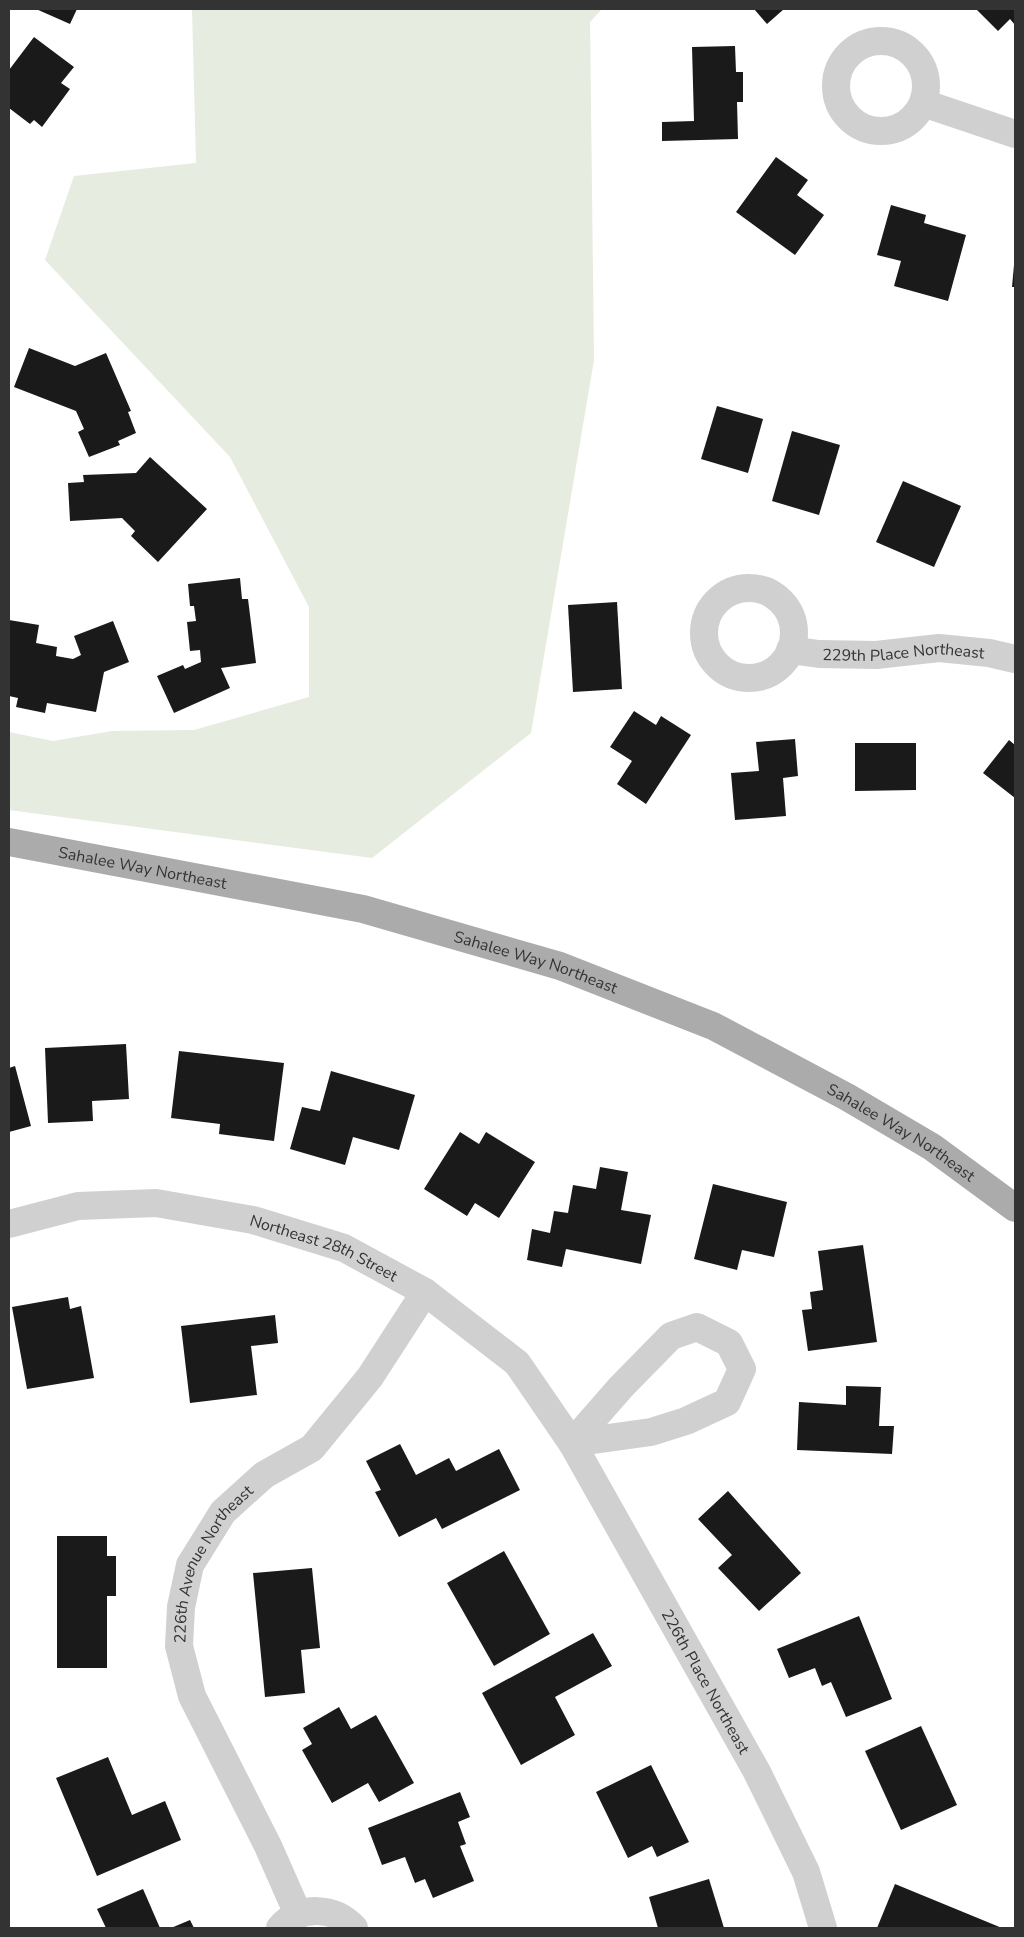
<svg xmlns="http://www.w3.org/2000/svg" width="1024" height="1937" font-family="'Nunito Sans',sans-serif">
	<style>
		.green { fill: #e6ecdf }
		.building { fill: #1a1a1a }
		.lines { fill: none; stroke-linecap: round; stroke-linejoin: round }
		.minor { stroke: #d0d0d0; stroke-width: 28 }
		.major { stroke: #ababab; stroke-width: 28 }
		.labels { text-anchor: middle; stroke-width: 5; stroke-linejoin: round; paint-order: stroke }
		.street-label { font-size: 16px; fill: #333; stroke: #fff }
	</style>
	<rect width="100%" height="100%" fill="#fff"/>
	<path class="green" d="M192,9H602L590,22L594,360L531,733L372,858L9,810V732L53,741L112,731L194,730L309,697V607L230,457L45,260L74,176L196,163Z"/>
	<g class="building">
		<path d="M36,9H77L70,24Z"/>
		<path d="M754,9H784L767,24Z"/>
		<path d="M976,9H1015V25L1010,19L998,31Z"/>
		<path d="M34,37L74,67L61,83L70,89L42,127L34,120L30,124L9,108V70Z"/>
		<path d="M735,46L736,72H743V102H737L738,139L662,141V122L694,121L692,47Z"/>
		<path d="M776,157L808,180L797,195L824,215L795,255L736,212Z"/>
		<path d="M891,205L926,215L924,223L966,235L948,301L894,286L901,261L877,255Z"/>
		<path d="M1014,265H1015V287H1012Z"/>
		<path d="M29,348L75,366L106,353L131,411L128,412L136,433L118,441L120,445L89,457L78,432L84,429L76,411L14,387Z"/>
		<path d="M717,406L763,419L748,473L701,459Z"/>
		<path d="M792,431L840,445L819,515L772,501Z"/>
		<path d="M150,457L207,509L158,562L131,536L135,531L122,518L70,521L68,483L84,482L83,475L136,473Z"/>
		<path d="M903,481L961,506L934,567L876,542Z"/>
		<path d="M240,578L242,599H248L256,663L221,668L230,688L174,713L157,676L183,665L185,669L201,662L200,650L190,651L187,622L196,621L194,606H190L188,584Z"/>
		<path d="M617,602L622,689L573,692L568,605Z"/>
		<path d="M9,620L39,625L36,643L57,647L56,656L73,659L81,655L74,636L113,621L129,662L104,672L96,712L47,703L45,713L16,707L18,698L9,696Z"/>
		<path d="M634,711L656,725L661,716L691,735L646,804L617,784L632,761L610,747Z"/>
		<path d="M795,739L798,776L783,778L786,816L735,820L731,773L759,771L756,742Z"/>
		<path d="M1009,740L1015,745V798L983,773Z"/>
		<path d="M855,743H916V790L855,791Z"/>
		<path d="M126,1044L129,1099L92,1101L93,1121L48,1123L45,1048Z"/>
		<path d="M179,1051L284,1063L274,1141L219,1134L220,1124L171,1118Z"/>
		<path d="M15,1066L31,1126L9,1132V1068Z"/>
		<path d="M331,1071L415,1095L399,1150L353,1137L345,1165L290,1149L302,1107L320,1111Z"/>
		<path d="M460,1132L479,1144L486,1132L535,1162L499,1218L475,1203L467,1216L424,1189Z"/>
		<path d="M600,1167L628,1172L621,1210L651,1215L641,1264L566,1249L562,1267L527,1260L532,1229L550,1233L554,1211L568,1213L573,1185L596,1189Z"/>
		<path d="M713,1184L787,1202L774,1257L742,1250L737,1270L694,1259Z"/>
		<path d="M863,1245L877,1342L808,1351L802,1310L812,1309L810,1292L823,1290L818,1251Z"/>
		<path d="M68,1297L70,1309L81,1306L94,1378L27,1389L12,1307Z"/>
		<path d="M275,1315L278,1343L251,1346L257,1395L190,1403L181,1326Z"/>
		<path d="M846,1386L881,1387L879,1426H894L892,1454L797,1450L799,1402L846,1405Z"/>
		<path d="M400,1444L416,1475L449,1458L456,1471L499,1449L520,1490L442,1529L436,1518L399,1537L375,1492L381,1490L366,1461Z"/>
		<path d="M728,1491L801,1573L759,1611L718,1568L732,1555L698,1519Z"/>
		<path d="M57,1536H107V1556H116V1596H107V1668H57Z"/>
		<path d="M504,1551L550,1634L494,1666L447,1583Z"/>
		<path d="M312,1568L320,1648L301,1650L305,1693L265,1697L253,1573Z"/>
		<path d="M859,1616L892,1699L846,1717L831,1682L822,1686L815,1668L789,1678L777,1649Z"/>
		<path d="M593,1633L612,1666L555,1697L575,1735L521,1765L482,1693Z"/>
		<path d="M339,1707L351,1729L376,1715L414,1783L379,1802L368,1783L332,1803L302,1750L312,1744L303,1728Z"/>
		<path d="M921,1726L957,1805L901,1830L865,1751Z"/>
		<path d="M108,1757L132,1815L165,1801L181,1840L97,1876L56,1778Z"/>
		<path d="M651,1765L689,1842L657,1857L652,1846L628,1858L596,1792Z"/>
		<path d="M460,1792L470,1817L458,1822L466,1844L460,1846L474,1881L433,1898L425,1879L415,1883L405,1857L382,1865L368,1828Z"/>
		<path d="M709,1879L724,1928H658L649,1897Z"/>
		<path d="M895,1884L1002,1928H877Z"/>
		<path d="M143,1889L160,1928H106L97,1909Z"/>
		<path d="M190,1920L194,1928H171Z"/>
	</g>
	<g class="lines">
		<g class="minor">
			<circle cx="881" cy="86" r="45"/>
			<path d="M923,103L1015,134"/>
			<circle cx="749" cy="633" r="45"/>
			<path id="s1" d="M790,650L819,654L876,655L939,648L989,653L1015,659"/>
			<path id="s2" d="M9,1224L78,1206L156,1203L253,1220L344,1248L425,1292L517,1363L572,1443L757,1772L806,1872L823,1928"/>
			<path d="M697,1327L729,1343L742,1369L727,1402L686,1421L651,1432L572,1443L621,1387L671,1336Z"/>
			<path id="s3" d="M298,1914L268,1846L192,1696L179,1646L181,1607L190,1565L223,1512L264,1475L312,1448L370,1377L425,1292"/>
			<path d="M280,1928C300,1905 334,1906 354,1928"/>
		</g>
		<path class="major" id="s4" d="M9,842L363,909L560,966L713,1026L847,1097L932,1147L1015,1208"/>
	</g>
	<g class="labels">
		<g class="street-label">
			<text dy="6" stroke="none"><textPath href="#s1" startOffset="114">229th Place Northeast</textPath></text>
			<text dy="6" stroke="none"><textPath href="#s4" startOffset="136">Sahalee Way Northeast</textPath></text>
			<text dy="6" stroke="none"><textPath href="#s4" startOffset="541">Sahalee Way Northeast</textPath></text>
			<text dy="6" stroke="none"><textPath href="#s4" startOffset="946">Sahalee Way Northeast</textPath></text>
			<text dy="6" stroke="none"><textPath href="#s2" startOffset="324">Northeast 28th Street</textPath></text>
			<text dy="6" stroke="none"><textPath href="#s3" startOffset="386">226th Avenue Northeast</textPath></text>
			<text dy="6" stroke="none"><textPath href="#s2" startOffset="922">226th Place Northeast</textPath></text>
		</g>
	</g>
	<rect width="1024" height="1937" fill="none" stroke="#333333" stroke-width="20"/>
</svg>
